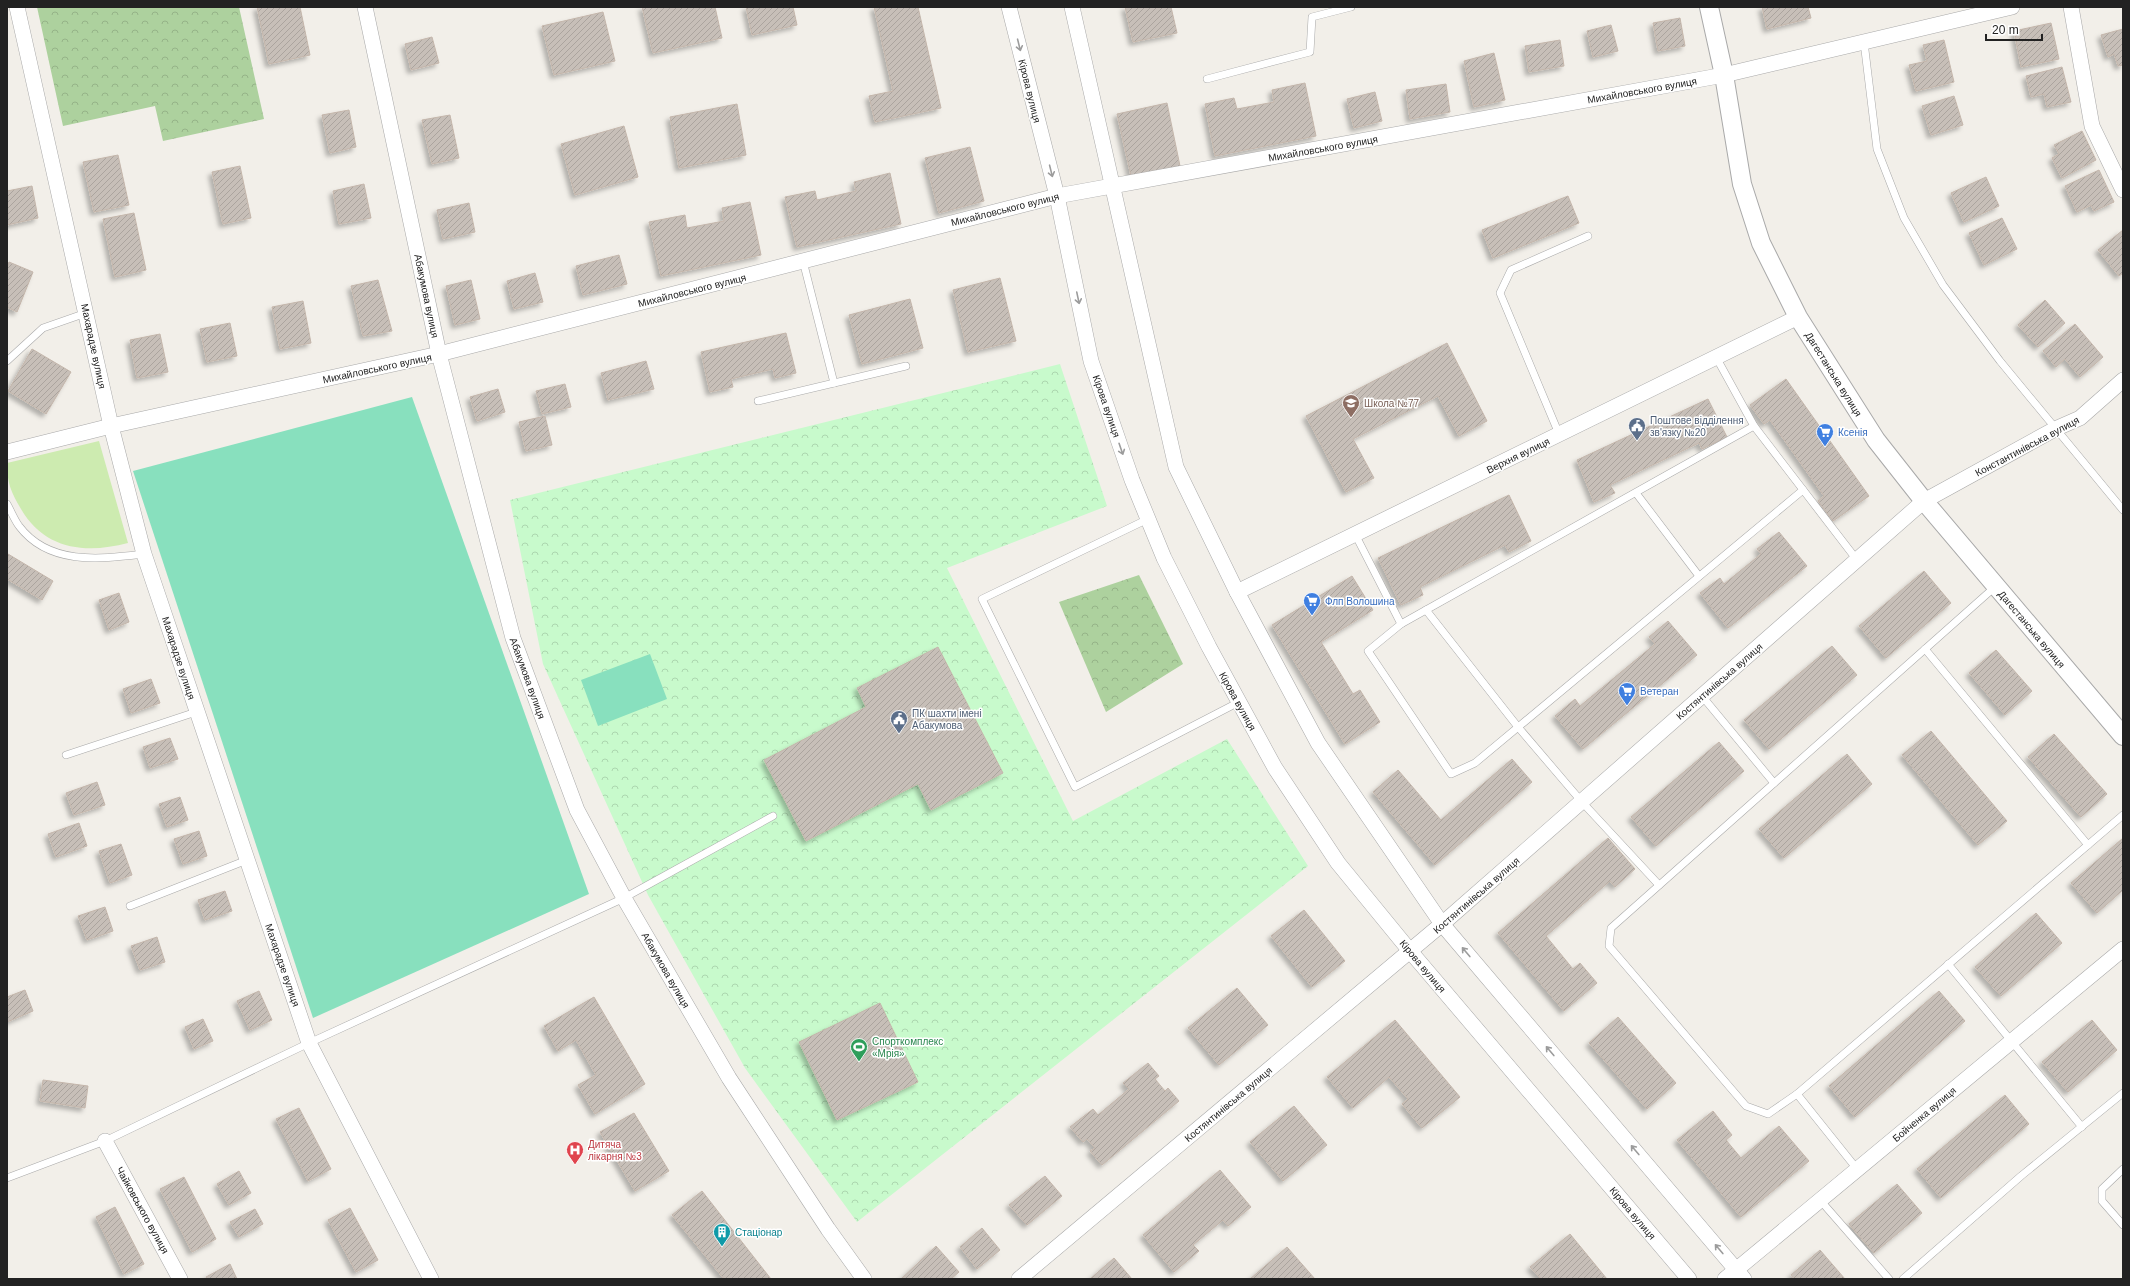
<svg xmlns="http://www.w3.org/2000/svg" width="2130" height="1286" font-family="Helvetica,sans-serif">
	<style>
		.grass { fill: #cdebb0 }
		.forest { fill: url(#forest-crowns) }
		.park { fill: url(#park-crowns) }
		.pitch { fill: #88e0be }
		.building { fill: url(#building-hatch); stroke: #c4b6ab; filter: url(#shadow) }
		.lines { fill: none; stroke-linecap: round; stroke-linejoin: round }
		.service-casing { stroke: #a9a9a9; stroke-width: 8 }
		.minor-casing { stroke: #a9a9a9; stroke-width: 16 }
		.tertiary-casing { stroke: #a9a9a9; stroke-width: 20 }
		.service { stroke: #fff; stroke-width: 7 }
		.minor { stroke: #fff; stroke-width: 15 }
		.tertiary { stroke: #fff; stroke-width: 18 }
		.oneway { stroke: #9c9c9c }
		.labels { text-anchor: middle; stroke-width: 3; stroke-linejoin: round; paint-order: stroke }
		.street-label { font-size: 10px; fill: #222; stroke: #fff }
		.education-label { font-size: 10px; fill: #785e54; stroke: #fff; text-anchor: start }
		.service-label { font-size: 10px; fill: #4e5e75; stroke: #fff; text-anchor: start }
		.shop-label { font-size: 10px; fill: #366cbe; stroke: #fff; text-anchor: start }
		.leisure-label { font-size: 10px; fill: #27864d; stroke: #fff; text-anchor: start }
		.health-label { font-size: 10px; fill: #be3a42; stroke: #fff; text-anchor: start }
		.culture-label { font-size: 10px; fill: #0d838f; stroke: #fff; text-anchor: start }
	</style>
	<defs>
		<pattern id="forest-crowns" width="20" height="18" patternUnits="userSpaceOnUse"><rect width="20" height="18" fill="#add19e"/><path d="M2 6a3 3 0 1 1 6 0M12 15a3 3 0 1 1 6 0" fill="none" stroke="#95b388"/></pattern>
		<pattern id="park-crowns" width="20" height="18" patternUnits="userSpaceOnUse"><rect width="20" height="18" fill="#c8facc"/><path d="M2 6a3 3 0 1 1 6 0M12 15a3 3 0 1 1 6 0" fill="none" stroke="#acd6af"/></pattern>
		<pattern id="building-hatch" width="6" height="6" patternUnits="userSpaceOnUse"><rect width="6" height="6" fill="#c7bfb8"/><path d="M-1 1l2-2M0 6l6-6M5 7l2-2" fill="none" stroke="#aba49e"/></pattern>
		<filter id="shadow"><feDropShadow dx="-3.5" dy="3.5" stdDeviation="2" flood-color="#0004"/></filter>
	</defs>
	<rect width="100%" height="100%" fill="#f2efe9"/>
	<path class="grass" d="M99,441L128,543C86,554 45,550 21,509C11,492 7,483 7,463Z"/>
	<g class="forest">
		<path d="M37,7H239L264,119L163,141L155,106L63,126Z"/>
		<path d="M1139,575L1183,664L1106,712L1059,602Z"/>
	</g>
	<path class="park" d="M1060,364L1107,506L947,568L1073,821L1227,739L1308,866L857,1222L745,1068L648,895L543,664L510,500Z"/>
	<g class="pitch">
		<path d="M412,397L589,894L313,1018L133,471Z"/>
		<path d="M650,654L667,699L598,726L581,680Z"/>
	</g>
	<g class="building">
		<path d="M257,7H300L310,55L269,64Z"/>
		<path d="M642,7H715L722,38L653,53Z"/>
		<path d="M746,7H793L797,25L752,35Z"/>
		<path d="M874,7H918L941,108L875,122L869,96L893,91Z"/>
		<path d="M1125,7H1171L1177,33L1133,42Z"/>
		<path d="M1762,7H1808L1811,18L1767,29Z"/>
		<path d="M603,12L615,61L554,75L542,26Z"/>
		<path d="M1680,18L1685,46L1658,51L1653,23Z"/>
		<path d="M2051,23L2059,59L2021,67L2014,31Z"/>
		<path d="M1611,25L1618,51L1593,57L1587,31Z"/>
		<path d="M2123,29V65L2118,66L2114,54L2108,57L2101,35Z"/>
		<path d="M432,37L439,63L411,70L405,44Z"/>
		<path d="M1560,40L1564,66L1529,72L1525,46Z"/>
		<path d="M1944,40L1954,82L1916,91L1909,65L1927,61L1923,45Z"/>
		<path d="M1494,53L1505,100L1474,107L1464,61Z"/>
		<path d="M2062,67L2071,102L2047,107L2044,94L2031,97L2026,76Z"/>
		<path d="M1305,83L1316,136L1215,156L1205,104L1234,98L1237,109L1274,102L1272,90Z"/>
		<path d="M1446,84L1450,112L1410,119L1406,90Z"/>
		<path d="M1375,92L1382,121L1354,128L1347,99Z"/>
		<path d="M1954,96L1963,125L1931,135L1922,106Z"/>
		<path d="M1167,103L1180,166L1131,176L1117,114Z"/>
		<path d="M737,104L746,155L679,168L670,117Z"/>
		<path d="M349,110L356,147L330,153L322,115Z"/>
		<path d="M450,115L459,158L432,164L422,120Z"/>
		<path d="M624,126L638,177L575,195L561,144Z"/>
		<path d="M2082,131L2096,160L2062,178L2052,158L2059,154L2054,145Z"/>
		<path d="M970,147L984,201L939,213L925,158Z"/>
		<path d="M118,155L129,205L94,212L83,162Z"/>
		<path d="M240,166L251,218L223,224L212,172Z"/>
		<path d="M2099,170L2114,202L2094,211L2091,205L2077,212L2065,186Z"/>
		<path d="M890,173L901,224L797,247L785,197L815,191L817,200L856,191L854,182Z"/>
		<path d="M1986,177L1999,206L1964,222L1951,193Z"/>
		<path d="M364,184L371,218L339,224L333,191Z"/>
		<path d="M32,186L38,218L7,225V191Z"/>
		<path d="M1568,196L1579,223L1493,258L1482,230Z"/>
		<path d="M750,202L761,255L661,276L649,222L685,215L687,228L724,221L722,208Z"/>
		<path d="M469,203L475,232L443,239L437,210Z"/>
		<path d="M134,213L146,270L115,277L103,219Z"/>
		<path d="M2002,218L2017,249L1984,265L1969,233Z"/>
		<path d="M2123,230V273L2119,276L2098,250Z"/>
		<path d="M619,255L627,284L583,295L576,266Z"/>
		<path d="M9,262L33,272L17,312L7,307V267Z"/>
		<path d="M535,273L543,302L514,309L507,281Z"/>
		<path d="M1000,278L1016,341L968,352L953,290Z"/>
		<path d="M378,280L392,331L363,336L351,286Z"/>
		<path d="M471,280L480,319L455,325L446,286Z"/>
		<path d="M910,299L923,348L862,364L849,315Z"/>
		<path d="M2045,300L2065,323L2038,347L2018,325Z"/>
		<path d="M303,301L311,343L280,349L272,307Z"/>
		<path d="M230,323L237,356L207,362L200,329Z"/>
		<path d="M2075,324L2103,357L2080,377L2065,359L2056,367L2043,351Z"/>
		<path d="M786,333L796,373L775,378L773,369L731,379L733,387L710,392L701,352Z"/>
		<path d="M160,334L168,372L137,378L130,340Z"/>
		<path d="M1447,343L1487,421L1459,436L1438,396L1353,439L1374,478L1346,492L1306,416Z"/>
		<path d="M32,349L71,372L46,414L8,391Z"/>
		<path d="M646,361L654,389L608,400L601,373Z"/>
		<path d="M1786,379L1869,496L1833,521L1818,501L1824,496L1770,420L1764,424L1750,405Z"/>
		<path d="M565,384L571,407L542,414L536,391Z"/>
		<path d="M498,389L505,412L477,421L470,397Z"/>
		<path d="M1708,399L1727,437L1702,449L1699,443L1610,485L1615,493L1594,502L1577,460Z"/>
		<path d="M545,416L552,445L526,451L519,422Z"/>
		<path d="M1509,495L1531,541L1509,552L1505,545L1420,587L1423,595L1401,605L1378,558Z"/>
		<path d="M1779,532L1807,566L1728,628L1700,593L1720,578L1724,584L1761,554L1757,549Z"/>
		<path d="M8,554L53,581L42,600L7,579Z"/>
		<path d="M1924,571L1951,603L1886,658L1859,626Z"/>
		<path d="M1352,576L1373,610L1321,642L1353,694L1360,690L1380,722L1345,744L1272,625Z"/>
		<path d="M119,593L129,622L109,630L99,600Z"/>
		<path d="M1668,621L1697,655L1583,749L1555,716L1575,699L1580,706L1655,644L1649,637Z"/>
		<path d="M1832,646L1857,675L1769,749L1744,720Z"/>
		<path d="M938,647L1003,773L931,810L918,784L806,841L764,760L866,707L857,688Z"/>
		<path d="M1996,650L2032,691L2005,715L1969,673Z"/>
		<path d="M151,679L160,703L131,713L123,689Z"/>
		<path d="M1931,731L2007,821L1978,845L1902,755Z"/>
		<path d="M2054,734L2107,794L2081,817L2028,757Z"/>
		<path d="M170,738L178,759L150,768L143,747Z"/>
		<path d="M1719,742L1744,771L1656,846L1631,817Z"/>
		<path d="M1847,754L1872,784L1784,858L1759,829Z"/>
		<path d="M1512,759L1532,782L1435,865L1373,792L1398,770L1441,820Z"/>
		<path d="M97,782L105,805L74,815L66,793Z"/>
		<path d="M180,797L188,820L167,827L159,804Z"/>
		<path d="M79,823L87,846L56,857L48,834Z"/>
		<path d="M199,831L207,856L183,864L174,839Z"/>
		<path d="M1608,838L1635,869L1615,887L1610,881L1546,936L1573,969L1580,963L1597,983L1564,1011L1498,933Z"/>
		<path d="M2123,838V890L2097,913L2071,883Z"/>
		<path d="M121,844L132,875L110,883L99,851Z"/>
		<path d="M225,891L232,911L205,920L198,900Z"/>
		<path d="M105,907L113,931L87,940L78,916Z"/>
		<path d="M1304,910L1345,961L1312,987L1271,936Z"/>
		<path d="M2036,913L2062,943L2001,996L1975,967Z"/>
		<path d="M157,937L165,962L140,970L131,946Z"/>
		<path d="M1237,988L1268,1025L1219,1065L1188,1028Z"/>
		<path d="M25,990L33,1011L7,1022V997Z"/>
		<path d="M259,991L272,1020L250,1030L237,1001Z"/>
		<path d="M1939,991L1965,1021L1855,1117L1829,1086Z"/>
		<path d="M594,997L645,1084L595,1114L578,1085L596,1075L576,1040L558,1051L544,1026Z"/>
		<path d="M880,1003L918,1082L837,1120L799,1042Z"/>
		<path d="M1618,1017L1676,1083L1647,1109L1589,1043Z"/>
		<path d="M203,1019L213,1041L194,1049L185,1027Z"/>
		<path d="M1395,1020L1460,1097L1422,1128L1402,1104L1408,1099L1389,1077L1353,1108L1327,1077Z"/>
		<path d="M2092,1020L2117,1050L2068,1092L2042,1062Z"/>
		<path d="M1148,1063L1159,1076L1155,1079L1165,1091L1168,1088L1179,1101L1102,1165L1090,1151L1095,1148L1087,1139L1083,1142L1070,1127L1093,1109L1098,1115L1129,1089L1123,1083Z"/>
		<path d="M43,1080L88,1086L85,1108L40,1101Z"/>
		<path d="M2005,1095L2029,1124L1941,1198L1917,1169Z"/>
		<path d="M1294,1106L1327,1145L1283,1181L1250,1142Z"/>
		<path d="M299,1108L331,1169L308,1181L276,1119Z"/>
		<path d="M1713,1111L1732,1135L1726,1140L1741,1158L1779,1126L1809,1161L1741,1217L1677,1140Z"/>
		<path d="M634,1113L669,1171L635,1191L600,1132Z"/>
		<path d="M1220,1170L1251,1207L1228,1226L1223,1220L1193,1245L1199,1251L1174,1272L1143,1235Z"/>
		<path d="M239,1171L251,1193L229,1205L217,1184Z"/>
		<path d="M1045,1176L1062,1196L1027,1225L1009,1205Z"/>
		<path d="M184,1177L216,1239L192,1252L160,1189Z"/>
		<path d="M1897,1184L1922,1213L1874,1253L1849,1224Z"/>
		<path d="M702,1191L771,1279H724L672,1215Z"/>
		<path d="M115,1207L144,1264L124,1274L96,1217Z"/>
		<path d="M350,1208L378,1260L356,1272L328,1220Z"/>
		<path d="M255,1209L263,1224L239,1237L230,1222Z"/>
		<path d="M982,1228L1000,1250L977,1269L960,1247Z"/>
		<path d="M1570,1234L1607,1279H1541L1530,1267Z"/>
		<path d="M936,1246L959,1272L951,1279H901Z"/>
		<path d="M1287,1247L1315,1279H1250Z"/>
		<path d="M1820,1250L1845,1279H1794L1791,1275Z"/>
		<path d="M1114,1258L1132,1279H1090Z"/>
		<path d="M230,1264L237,1279H207L206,1277Z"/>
	</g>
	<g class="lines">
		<defs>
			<g id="service">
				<path d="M1864,42L1877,149L1904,218L1943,285L2000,361L2123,510"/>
				<path d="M1207,79L1310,52L1312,17L1351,7"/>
				<path d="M803,261L834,383"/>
				<path d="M1716,357L1754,426L1857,560"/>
				<path d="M7,361L43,328L86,313"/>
				<path d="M758,401L906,366"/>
				<path d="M1754,426L1401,624L1368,651L1451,774L1475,763L1803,490"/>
				<path d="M1559,434L1500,293L1511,270L1588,236"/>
				<path d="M1636,493L1699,576"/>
				<path d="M7,504C11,511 14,519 19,526C49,566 101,559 144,554"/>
				<path d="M1148,519L982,599L1075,787L1239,702"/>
				<path d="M1355,534L1401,624"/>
				<path d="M1996,586L1611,928L1609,946L1746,1106L1768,1114L1797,1094L2123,815"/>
				<path d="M1426,610L1518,727L1582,802L1659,885"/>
				<path d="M1925,649L2088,845"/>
				<path d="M1702,696L1774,783"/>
				<path d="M66,755L196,712"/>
				<path d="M130,906L247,860"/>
				<path d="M1948,964L2082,1127"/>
				<path d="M1797,1094L1857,1169"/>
				<path d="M2123,1169L2102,1189V1201L2123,1225"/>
				<path d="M7,1178L105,1141L309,1043L624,898L773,816"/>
				<path d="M1820,1200L1889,1279"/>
				<path d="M1903,1279L2021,1176L2123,1093"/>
			</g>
			<g id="minor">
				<path d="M17,7L111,426L144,554L309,1043L431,1279"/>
				<path d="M365,7L439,354L513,638L577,810L624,898L729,1078L828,1229L864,1279"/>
				<path d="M1009,7L1057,196L1091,361L1132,480L1164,558L1209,647L1275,768L1338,863L1410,951L1689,1279"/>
				<path d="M1072,7L1176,467L1237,592L1318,743L1442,924L1744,1279"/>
				<path d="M2071,7L2092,126L2123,190"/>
				<path d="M7,452L111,426L439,354L1057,196L1724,75L2012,7"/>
				<path d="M1237,592L1798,317"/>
				<path d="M105,1141L180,1279"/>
				<path d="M1019,1279L1442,924L1924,501L2055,429L2080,418L2123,380"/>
				<path d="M1725,1279L2123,949"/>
			</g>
			<path id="tertiary" d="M1709,7L1724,75L1742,184L1761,243L1798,317L1876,440L1924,501L2123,736"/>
		</defs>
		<use href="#service" class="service-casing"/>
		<use href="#minor" class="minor-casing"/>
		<use href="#tertiary" class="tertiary-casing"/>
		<use href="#service" class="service"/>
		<use href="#minor" class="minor"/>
		<use href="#tertiary" class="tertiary"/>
	</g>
	<defs><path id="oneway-shaft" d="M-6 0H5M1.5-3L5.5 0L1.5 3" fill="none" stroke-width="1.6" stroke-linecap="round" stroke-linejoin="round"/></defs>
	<g class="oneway">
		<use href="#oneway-shaft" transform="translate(1019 45) rotate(76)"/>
		<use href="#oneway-shaft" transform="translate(1051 171) rotate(76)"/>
		<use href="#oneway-shaft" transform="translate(1078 298) rotate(78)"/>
		<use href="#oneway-shaft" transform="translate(1121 449) rotate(71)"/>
		<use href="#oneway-shaft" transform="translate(1466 952) rotate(-130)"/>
		<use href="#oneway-shaft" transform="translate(1550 1051) rotate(-130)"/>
		<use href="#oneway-shaft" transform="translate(1635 1150) rotate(-130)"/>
		<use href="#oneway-shaft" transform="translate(1719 1249) rotate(-130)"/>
	</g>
	<defs>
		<symbol id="school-pin" viewBox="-11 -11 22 30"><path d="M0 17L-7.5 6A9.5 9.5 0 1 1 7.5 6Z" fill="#8d6e63" stroke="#fff"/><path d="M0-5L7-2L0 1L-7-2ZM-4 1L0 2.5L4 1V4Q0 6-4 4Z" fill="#fff"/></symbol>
		<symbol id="civic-pin" viewBox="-11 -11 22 30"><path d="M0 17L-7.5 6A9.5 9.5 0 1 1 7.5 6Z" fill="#5c6f8a" stroke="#fff"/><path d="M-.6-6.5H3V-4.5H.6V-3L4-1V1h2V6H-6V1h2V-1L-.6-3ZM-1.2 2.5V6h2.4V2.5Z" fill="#fff"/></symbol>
		<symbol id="supermarket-pin" viewBox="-11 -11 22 30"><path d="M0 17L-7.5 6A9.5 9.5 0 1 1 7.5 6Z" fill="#3f7fe0" stroke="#fff"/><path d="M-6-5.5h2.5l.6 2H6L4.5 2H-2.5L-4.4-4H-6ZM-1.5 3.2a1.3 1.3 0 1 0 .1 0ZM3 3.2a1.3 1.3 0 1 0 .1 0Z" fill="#fff"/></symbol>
		<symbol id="stadium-pin" viewBox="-11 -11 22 30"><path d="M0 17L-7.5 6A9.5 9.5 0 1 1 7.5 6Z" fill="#2e9e5b" stroke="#fff"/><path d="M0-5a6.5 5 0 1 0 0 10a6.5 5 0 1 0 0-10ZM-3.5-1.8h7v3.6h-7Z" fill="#fff"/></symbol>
		<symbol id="hospital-pin" viewBox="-11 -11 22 30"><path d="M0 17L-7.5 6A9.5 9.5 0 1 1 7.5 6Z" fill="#e0444e" stroke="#fff"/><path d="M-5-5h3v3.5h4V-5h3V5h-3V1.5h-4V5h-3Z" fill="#fff"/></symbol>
		<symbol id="building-pin" viewBox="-11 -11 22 30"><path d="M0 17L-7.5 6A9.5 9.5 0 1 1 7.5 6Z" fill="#0f9aa8" stroke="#fff"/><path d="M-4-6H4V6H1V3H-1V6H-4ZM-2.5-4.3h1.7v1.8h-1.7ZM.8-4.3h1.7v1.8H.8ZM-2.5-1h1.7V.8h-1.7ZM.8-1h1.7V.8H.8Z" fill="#fff"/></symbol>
	</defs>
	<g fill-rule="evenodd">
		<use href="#school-pin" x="1341" y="393" width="20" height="27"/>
		<use href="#civic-pin" x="1627" y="416" width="20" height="27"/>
		<use href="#supermarket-pin" x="1815" y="422" width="20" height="27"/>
		<use href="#supermarket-pin" x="1302" y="591" width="20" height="27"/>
		<use href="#supermarket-pin" x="1617" y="681" width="20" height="27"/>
		<use href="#civic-pin" x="889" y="709" width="20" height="27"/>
		<use href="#stadium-pin" x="849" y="1037" width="20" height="27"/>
		<use href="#hospital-pin" x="565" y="1140" width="20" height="27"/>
		<use href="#building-pin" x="712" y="1222" width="20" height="27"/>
	</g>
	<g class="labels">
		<g class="street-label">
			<text transform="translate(1642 90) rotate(-10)" y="4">Михайловського вулиця</text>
			<text transform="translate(1030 91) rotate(76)" y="4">Кірова вулиця</text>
			<text transform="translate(1323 148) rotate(-10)" y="4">Михайловського вулиця</text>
			<text transform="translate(1005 209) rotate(-14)" y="4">Михайловського вулиця</text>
			<text transform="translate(692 290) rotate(-14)" y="4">Михайловського вулиця</text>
			<text transform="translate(427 296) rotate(78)" y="4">Абакумова вулиця</text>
			<text transform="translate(94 346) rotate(78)" y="4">Махарадзе вулиця</text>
			<text transform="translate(377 368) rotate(-12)" y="4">Михайловського вулиця</text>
			<text transform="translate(1834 374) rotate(58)" y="4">Дагестанська вулиця</text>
			<text transform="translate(1107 406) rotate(71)" y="4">Кірова вулиця</text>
			<text transform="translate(2027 446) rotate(-28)" y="4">Константинівська вулиця</text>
			<text transform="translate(1518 455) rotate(-26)" y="4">Верхня вулиця</text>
			<text transform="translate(2032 629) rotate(50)" y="4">Дагестанська вулиця</text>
			<text transform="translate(179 658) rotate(72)" y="4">Махарадзе вулиця</text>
			<text transform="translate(528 678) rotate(70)" y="4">Абакумова вулиця</text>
			<text transform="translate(1719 681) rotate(-41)" y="4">Костянтинівська вулиця</text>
			<text transform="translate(1238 701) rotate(61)" y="4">Кірова вулиця</text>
			<text transform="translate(1476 895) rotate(-41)" y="4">Костянтинівська вулиця</text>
			<text transform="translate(283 965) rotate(71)" y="4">Махарадзе вулиця</text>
			<text transform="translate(1423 966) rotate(50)" y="4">Кірова вулиця</text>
			<text transform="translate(666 970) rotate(60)" y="4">Абакумова вулиця</text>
			<text transform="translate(1228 1104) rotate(-40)" y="4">Костянтинівська вулиця</text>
			<text transform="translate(1924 1114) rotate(-40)" y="4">Бойченка вулиця</text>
			<text transform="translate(143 1210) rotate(61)" y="4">Чайковського вулиця</text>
			<text transform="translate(1633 1213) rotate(50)" y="4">Кірова вулиця</text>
		</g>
		<g class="education-label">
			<text x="1364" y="407">Школа №77</text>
		</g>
		<g class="service-label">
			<text x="1650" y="424">Поштове відділення<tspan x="1650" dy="12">зв'язку №20</tspan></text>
			<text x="912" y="717">ПК шахти імені<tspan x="912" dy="12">Абакумова</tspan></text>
		</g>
		<g class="shop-label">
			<text x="1838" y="436">Ксенія</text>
			<text x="1325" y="605">Флп Волошина</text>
			<text x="1640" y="695">Ветеран</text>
		</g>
		<g class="leisure-label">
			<text x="872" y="1045">Спорткомплекс<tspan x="872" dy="12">«Мрія»</tspan></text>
		</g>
		<g class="health-label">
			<text x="588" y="1148">Дитяча<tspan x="588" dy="12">лікарня №3</tspan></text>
		</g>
		<g class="culture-label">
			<text x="735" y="1236">Стаціонар</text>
		</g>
	</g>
	<rect width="2130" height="1286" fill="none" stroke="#222222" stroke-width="16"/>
	<path d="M1986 34v6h56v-6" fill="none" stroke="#222222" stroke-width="2"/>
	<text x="1992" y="34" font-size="12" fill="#222222" stroke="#ffffff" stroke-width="3" paint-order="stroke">20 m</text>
</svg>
